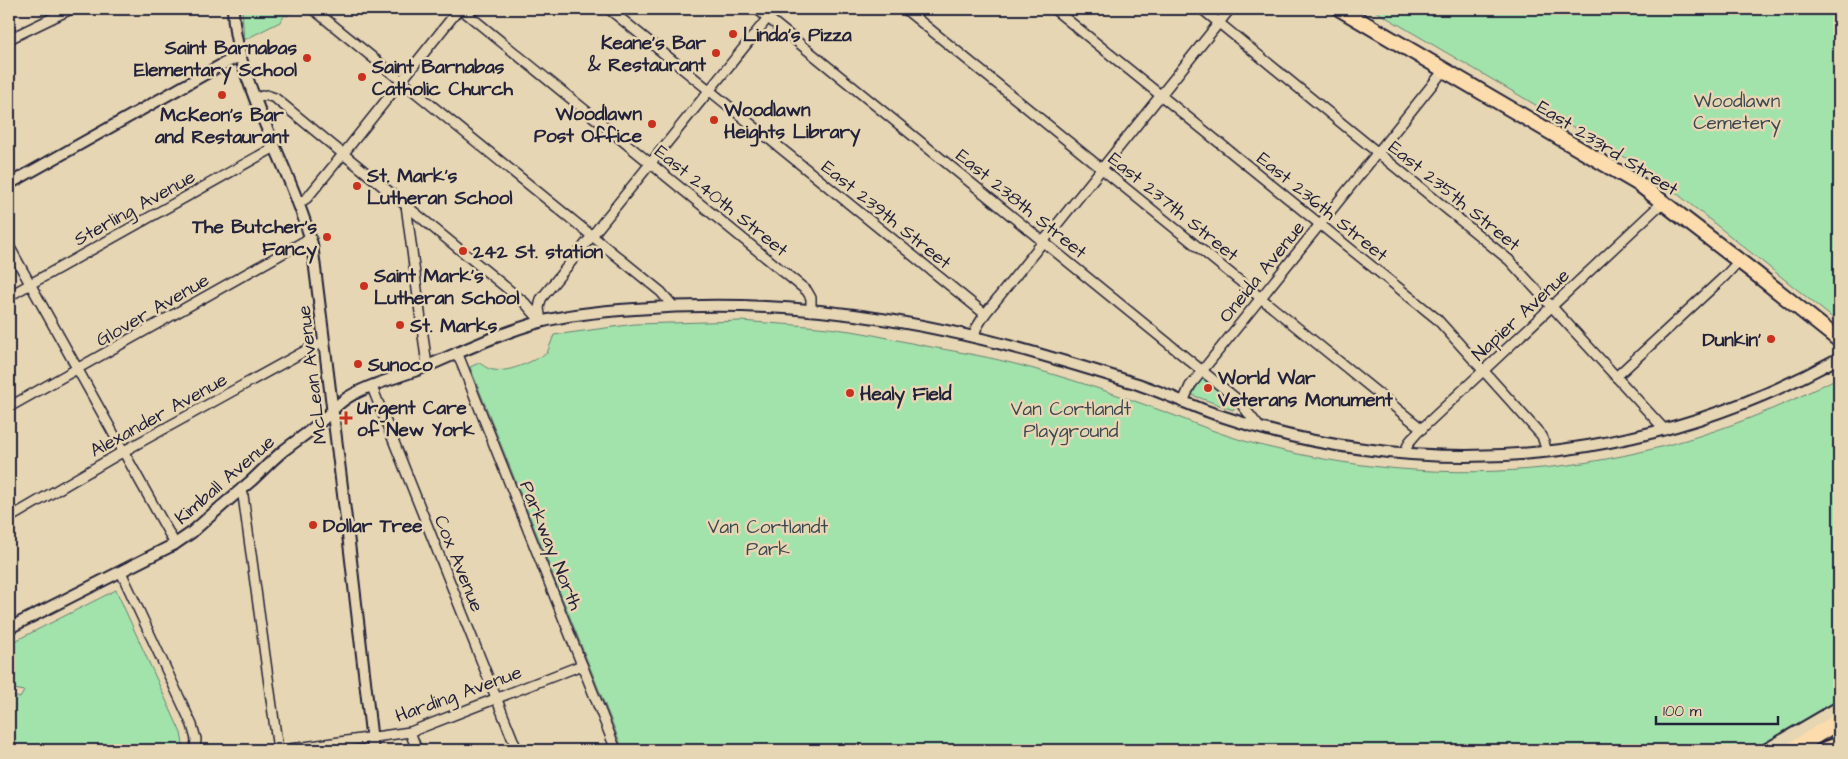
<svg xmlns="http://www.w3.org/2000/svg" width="1848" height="759" font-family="'Architects Daughter',sans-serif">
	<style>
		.green { fill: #a2e2ab; stroke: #628273 }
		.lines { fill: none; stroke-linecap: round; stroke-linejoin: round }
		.minor-casing { stroke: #22223b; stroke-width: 12 }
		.tertiary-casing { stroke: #22223b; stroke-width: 14 }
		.secondary-casing { stroke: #22223b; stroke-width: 16 }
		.primary-casing { stroke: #22223b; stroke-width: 18 }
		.motorway-casing { stroke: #22223b; stroke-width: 19 }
		.minor { stroke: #e7d6b3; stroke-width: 9 }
		.tertiary { stroke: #e7d6b3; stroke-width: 10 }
		.secondary { stroke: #e7d6b3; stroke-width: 12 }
		.primary { stroke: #fcdcac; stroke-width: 14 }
		.motorway { stroke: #fcdcac; stroke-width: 15 }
		.poi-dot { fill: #c8321e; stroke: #e7d6b3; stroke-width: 2 }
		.labels { text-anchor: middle; stroke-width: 5; stroke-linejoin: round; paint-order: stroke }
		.poi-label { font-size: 19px; font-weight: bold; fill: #22223b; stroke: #e7d6b3; text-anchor: start }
		.park-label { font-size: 19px; fill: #3c4851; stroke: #e7d6b3 }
		.street-label { font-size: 19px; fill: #22223b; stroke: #e7d6b3 }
	</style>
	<rect width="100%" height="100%" fill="#e7d6b3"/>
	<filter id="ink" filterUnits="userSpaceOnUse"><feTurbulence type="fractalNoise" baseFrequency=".02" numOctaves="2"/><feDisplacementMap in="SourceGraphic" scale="10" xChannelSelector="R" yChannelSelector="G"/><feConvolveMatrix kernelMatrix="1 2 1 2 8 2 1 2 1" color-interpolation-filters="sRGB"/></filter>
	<g filter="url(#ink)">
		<g class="green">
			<path d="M242,9H294L288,16L285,15L280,22L244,40Z"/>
			<path d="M1372,9H1839V323L1650,172Z"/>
			<path d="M741,321C775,324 809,325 843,330C869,333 895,340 921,345C951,351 981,355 1011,363C1064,376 1122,396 1173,415C1198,425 1223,435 1248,442C1451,497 1653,476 1839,377V750H623L470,367L479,363C483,365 486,368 490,369C506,375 533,361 547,353L554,335L635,324Z"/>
			<path d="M1204,374L1238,402L1233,410L1192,395Z"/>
			<path d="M116,590L181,733L183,744L182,750H9V695L20,698L24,691L9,688V644Z"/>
		</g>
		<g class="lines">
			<defs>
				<g id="minor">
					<path d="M313,9L661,292L673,306"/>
					<path d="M461,9L807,291L811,298V311"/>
					<path d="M609,9L985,314"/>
					<path d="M757,9L1238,400L1260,428"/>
					<path d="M905,9L1422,429"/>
					<path d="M1054,9L1437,319L1542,436L1547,452"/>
					<path d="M1202,9L1509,260L1665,430"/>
					<path d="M9,39L71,9"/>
					<path d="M255,98L266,95L275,98L525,303L539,319"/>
					<path d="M298,204L307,198L344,153L459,9"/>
					<path d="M406,205L427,366"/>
					<path d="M9,246L175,544"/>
					<path d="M9,296L275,147"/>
					<path d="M541,322L539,308L541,299L775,9"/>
					<path d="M973,337L977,327L985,314L1230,9"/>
					<path d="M457,352L616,750"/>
					<path d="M1616,377L1725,276L1739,261"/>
					<path d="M372,387L517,750"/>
					<path d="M1183,402L1190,386L1444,70"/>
					<path d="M9,407L310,238"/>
					<path d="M1404,453L1410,441L1417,433L1663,202"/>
					<path d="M242,488L278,750"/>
					<path d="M9,518L124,451L314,346L325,343"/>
					<path d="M121,572L192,725L196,739L195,750"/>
					<path d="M410,732L417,750"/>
					<path d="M283,750L410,732L582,665"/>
				</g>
				<g id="tertiary">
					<path d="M233,9C234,46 247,78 260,112C278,155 299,199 312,244L349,543L373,750"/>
					<path d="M9,184L223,64L240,56"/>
					<path d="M9,628L175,544L191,533C211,515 231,498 251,481C262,471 272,460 283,451C294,442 307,434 318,424C327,417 334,407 344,400C363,386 402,376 425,367C463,351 500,333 540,322C570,314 604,311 635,309C769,298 906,316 1035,353C1066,362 1097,371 1128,381C1159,390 1188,405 1218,415C1265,431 1315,443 1364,449C1528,472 1695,438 1839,358"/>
				</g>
				<path id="secondary" d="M1767,750L1839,708"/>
				<path id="primary" d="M1340,9L1639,184L1755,273L1839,340"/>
				<g id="motorway">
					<path d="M1792,750L1839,721"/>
					<path d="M1825,750L1839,745"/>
				</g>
			</defs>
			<use href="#minor" class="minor-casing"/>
			<use href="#tertiary" class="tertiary-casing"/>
			<use href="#secondary" class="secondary-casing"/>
			<use href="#primary" class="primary-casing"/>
			<use href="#motorway" class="motorway-casing"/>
			<use href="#minor" class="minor"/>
			<use href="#tertiary" class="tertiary"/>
			<use href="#secondary" class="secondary"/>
			<use href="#primary" class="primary"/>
			<use href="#motorway" class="motorway"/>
		</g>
	</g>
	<g class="poi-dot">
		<circle cx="733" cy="34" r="5"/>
		<circle cx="716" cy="53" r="5"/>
		<circle cx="307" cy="58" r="5"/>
		<circle cx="362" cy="77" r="5"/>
		<circle cx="222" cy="95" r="5"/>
		<circle cx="714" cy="120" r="5"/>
		<circle cx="652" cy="124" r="5"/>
		<circle cx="357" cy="186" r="5"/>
		<circle cx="327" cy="237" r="5"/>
		<circle cx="463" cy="251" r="5"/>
		<circle cx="364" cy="286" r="5"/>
		<circle cx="400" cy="325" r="5"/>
		<circle cx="1771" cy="339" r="5"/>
		<circle cx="358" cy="364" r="5"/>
		<circle cx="1208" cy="388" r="5"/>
		<circle cx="850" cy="393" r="5"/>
		<path d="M343.5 410.5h5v5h5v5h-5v5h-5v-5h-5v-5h5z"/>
		<circle cx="313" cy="525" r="5"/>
	</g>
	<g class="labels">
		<g class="poi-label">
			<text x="743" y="41">Linda's Pizza</text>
			<text x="706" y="49" text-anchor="end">Keane's Bar<tspan x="706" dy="22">&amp; Restaurant</tspan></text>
			<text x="297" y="54" text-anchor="end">Saint Barnabas<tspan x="297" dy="22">Elementary School</tspan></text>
			<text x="372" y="73">Saint Barnabas<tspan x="372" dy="22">Catholic Church</tspan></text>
			<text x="724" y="116">Woodlawn<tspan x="724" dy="22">Heights Library</tspan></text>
			<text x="642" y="120" text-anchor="end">Woodlawn<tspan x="642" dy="22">Post Office</tspan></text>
			<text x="222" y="121" text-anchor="middle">McKeon's Bar<tspan x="222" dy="22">and Restaurant</tspan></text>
			<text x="367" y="182">St. Mark's<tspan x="367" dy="22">Lutheran School</tspan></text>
			<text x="317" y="233" text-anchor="end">The Butcher's<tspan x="317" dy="22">Fancy</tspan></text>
			<text x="473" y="258">242 St. station</text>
			<text x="374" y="282">Saint Mark's<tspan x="374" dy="22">Lutheran School</tspan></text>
			<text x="410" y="332">St. Marks</text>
			<text x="1761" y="346" text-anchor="end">Dunkin'</text>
			<text x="368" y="371">Sunoco</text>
			<text x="1218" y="384">World War<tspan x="1218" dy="22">Veterans Monument</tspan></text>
			<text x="860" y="400">Healy Field</text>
			<text x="357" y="414">Urgent Care<tspan x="357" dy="22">of New York</tspan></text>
			<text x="323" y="532">Dollar Tree</text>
		</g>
		<g class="park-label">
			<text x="1737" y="107">Woodlawn<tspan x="1737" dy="22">Cemetery</tspan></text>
			<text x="1071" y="415">Van Cortlandt<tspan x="1071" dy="22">Playground</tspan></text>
			<text x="768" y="533">Van Cortlandt<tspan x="768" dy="22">Park</tspan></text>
		</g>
		<g class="street-label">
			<text transform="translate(1608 147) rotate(32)" y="7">East 233rd Street</text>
			<text transform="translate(1455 195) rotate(39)" y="7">East 235th Street</text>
			<text transform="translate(722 200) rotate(39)" y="7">East 240th Street</text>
			<text transform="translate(1022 203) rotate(39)" y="7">East 238th Street</text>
			<text transform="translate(1174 206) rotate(39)" y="7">East 237th Street</text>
			<text transform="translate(1323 206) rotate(39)" y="7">East 236th Street</text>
			<text transform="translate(134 207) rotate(-29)" y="7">Sterling Avenue</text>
			<text transform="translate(887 214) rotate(39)" y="7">East 239th Street</text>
			<text transform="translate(1261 271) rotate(-51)" y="7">Oneida Avenue</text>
			<text transform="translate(152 309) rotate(-30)" y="7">Glover Avenue</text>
			<text transform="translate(1520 314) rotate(-43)" y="7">Napier Avenue</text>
			<text transform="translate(311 375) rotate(-97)" y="7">McLean Avenue</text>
			<text transform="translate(158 414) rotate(-29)" y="7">Alexander Avenue</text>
			<text transform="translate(224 479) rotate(-41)" y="7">Kimball Avenue</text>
			<text transform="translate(552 545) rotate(68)" y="7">Parkway North</text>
			<text transform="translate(460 563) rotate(68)" y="7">Cox Avenue</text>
			<text transform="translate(458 693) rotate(-20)" y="7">Harding Avenue</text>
		</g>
	</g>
	<rect width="1848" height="759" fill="none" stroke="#e7d6b3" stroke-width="30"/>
	<rect x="15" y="15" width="1818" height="729" fill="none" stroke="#22223b" stroke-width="2" filter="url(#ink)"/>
	<path d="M1656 716v8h122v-8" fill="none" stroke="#22223b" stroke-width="2.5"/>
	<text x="1663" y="716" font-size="15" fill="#22223b" stroke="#e7d6b3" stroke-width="4" paint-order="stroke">100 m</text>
</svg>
